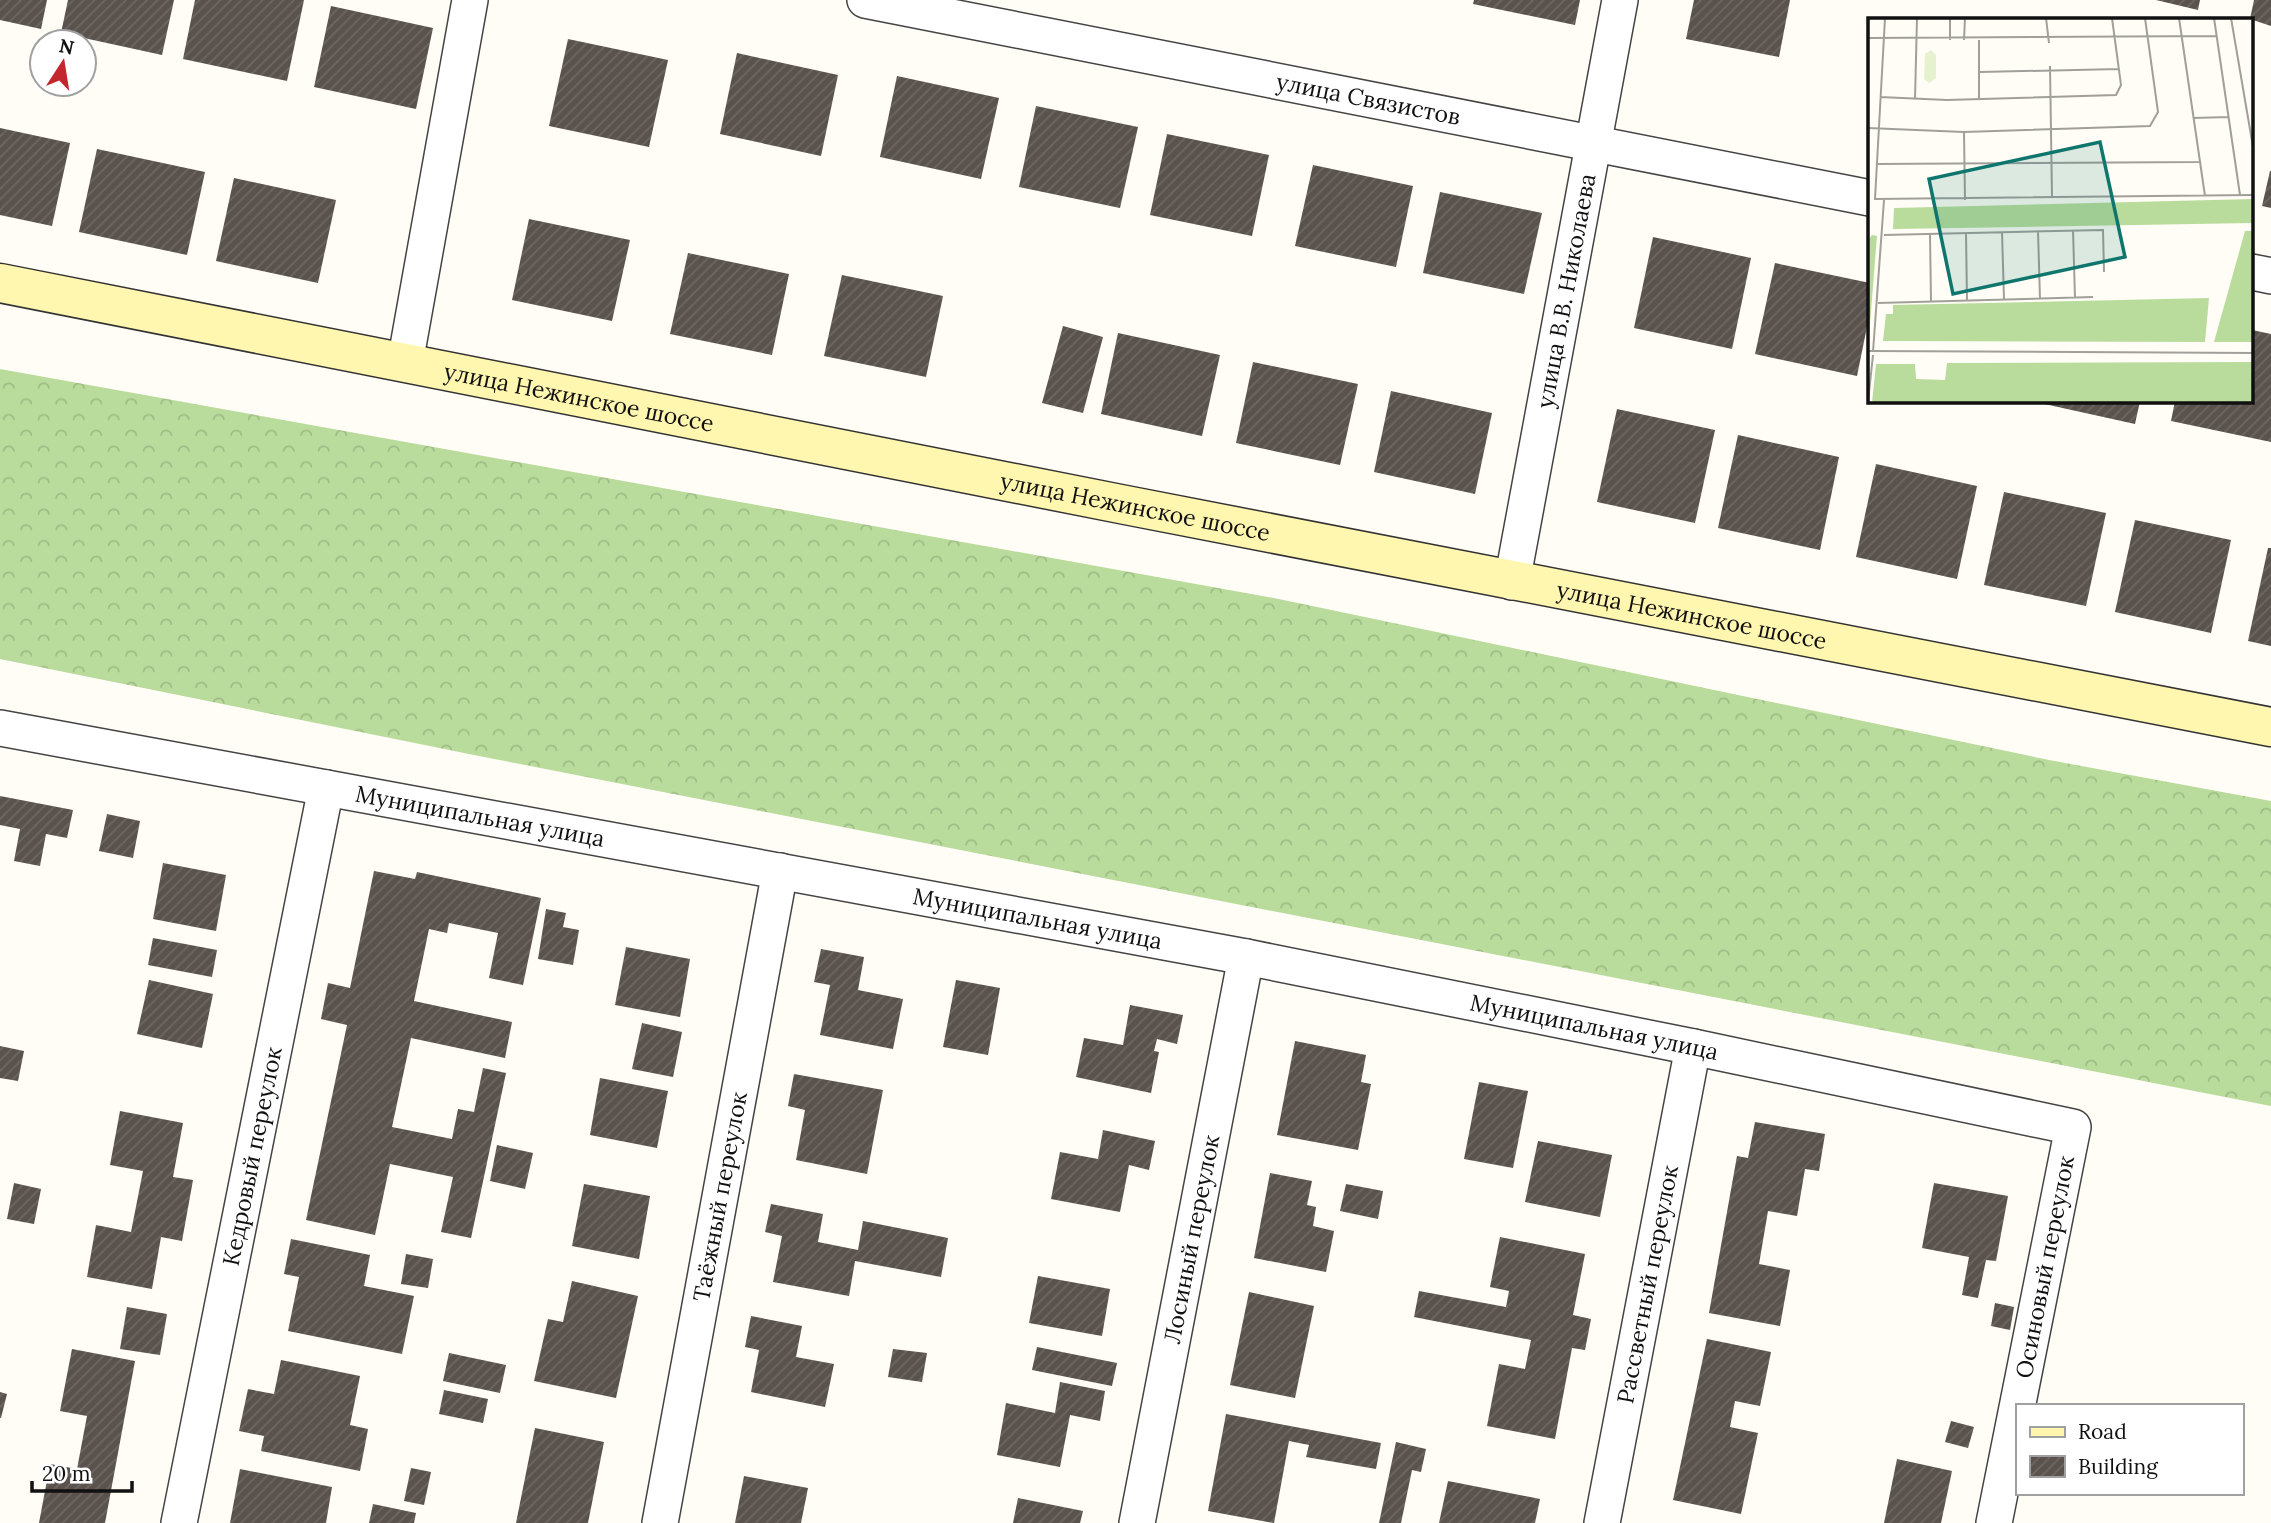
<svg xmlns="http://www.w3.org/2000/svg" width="2271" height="1523" font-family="Lora,serif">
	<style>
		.forest { fill: url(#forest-crowns) }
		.building { fill: url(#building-hatch) }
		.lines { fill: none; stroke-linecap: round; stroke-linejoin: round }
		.street-casing { stroke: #444; stroke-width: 38 }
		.secondary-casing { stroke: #333; stroke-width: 41 }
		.street { stroke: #fff; stroke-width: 35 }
		.secondary { stroke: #fff6b0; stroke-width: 38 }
		.labels { text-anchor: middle; stroke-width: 7; stroke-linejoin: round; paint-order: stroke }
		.street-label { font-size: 23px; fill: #111; stroke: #fff }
		.inset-road { fill: none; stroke: #a09f9a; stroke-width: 2 }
		.view { fill: #0f766e; fill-opacity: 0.15; stroke: #0f766e; stroke-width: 3.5 }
		.inset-edge { fill: none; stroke: #111; stroke-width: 3.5 }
	</style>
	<defs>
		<pattern id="forest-crowns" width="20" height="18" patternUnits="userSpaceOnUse" patternTransform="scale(1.75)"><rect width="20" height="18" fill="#b9dc9c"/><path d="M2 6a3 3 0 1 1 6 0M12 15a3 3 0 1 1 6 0" fill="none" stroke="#9ebc85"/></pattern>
		<pattern id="building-hatch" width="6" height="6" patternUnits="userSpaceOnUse" patternTransform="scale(1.75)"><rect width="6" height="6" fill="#5a524d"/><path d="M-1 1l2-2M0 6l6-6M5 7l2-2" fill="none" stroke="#6d6662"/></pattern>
	</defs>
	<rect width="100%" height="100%" fill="#fffdf5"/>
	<path class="forest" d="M0,369L1274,598L2049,760L2271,801V1106L479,756L0,659Z"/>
	<g class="building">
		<path d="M0,0H47L41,29L0,20Z"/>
		<path d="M68,0H174L162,55L61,33Z"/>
		<path d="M195,0H304L287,81L183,59Z"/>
		<path d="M1474,0H1580L1575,25L1473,4Z"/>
		<path d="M1694,0H1790L1779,57L1686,39Z"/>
		<path d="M2156,0H2200L2198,10Z"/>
		<path d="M2254,0H2271V26L2250,19Z"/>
		<path d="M331,6L433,28L416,109L314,87Z"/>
		<path d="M568,39L668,60L649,147L549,126Z"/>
		<path d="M737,53L838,75L821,156L720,134Z"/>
		<path d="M897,76L999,98L981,179L880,157Z"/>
		<path d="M1036,106L1138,127L1120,208L1019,187Z"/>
		<path d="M0,128L70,143L52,226L0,215Z"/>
		<path d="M1167,134L1269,155L1252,236L1150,215Z"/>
		<path d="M97,149L205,172L187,255L79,232Z"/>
		<path d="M1313,165L1413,186L1396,267L1295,246Z"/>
		<path d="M2270,171H2271V208L2262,206Z"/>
		<path d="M234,178L336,200L318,283L216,261Z"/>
		<path d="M1440,192L1542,213L1524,294L1423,273Z"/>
		<path d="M529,219L630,240L612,321L512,300Z"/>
		<path d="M1653,237L1751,258L1732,349L1634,328Z"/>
		<path d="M688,253L789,274L772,355L670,334Z"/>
		<path d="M1775,263L1870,283V312L1857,376L1755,354Z"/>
		<path d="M842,275L943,296L926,377L824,356Z"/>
		<path d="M1063,326L1103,337L1083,413L1042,403Z"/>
		<path d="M2252,330L2271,334V442L2171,421L2175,401H2252Z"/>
		<path d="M1118,333L1220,355L1202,436L1101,414Z"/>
		<path d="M1253,362L1358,384L1340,465L1236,443Z"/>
		<path d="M1391,391L1492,413L1475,494L1374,472Z"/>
		<path d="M2031,401H2140L2135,424Z"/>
		<path d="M1617,409L1715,430L1695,523L1597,502Z"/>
		<path d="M1738,435L1839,457L1820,550L1718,528Z"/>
		<path d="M1876,464L1977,486L1957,579L1856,557Z"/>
		<path d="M2004,492L2106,513L2086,606L1984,585Z"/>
		<path d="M2135,520L2231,540L2211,633L2115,612Z"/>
		<path d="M2268,548H2271V646L2248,641Z"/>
		<path d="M0,796L73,810L67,838L46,834L40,866L14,861L20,829L0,825Z"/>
		<path d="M107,814L140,821L133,858L99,851Z"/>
		<path d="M163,863L226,875L216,931L153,919Z"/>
		<path d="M374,871L415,879L417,872L541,898L523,985L489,978L498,933L449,923L447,933L429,929L414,1001L512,1022L505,1058L411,1038L392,1127L452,1139L458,1109L474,1112L483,1068L506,1073L471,1238L441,1232L453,1177L390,1164L375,1235L306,1220L347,1025L321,1019L328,983L350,988Z"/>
		<path d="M546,909L566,913L563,927L579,930L573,965L538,959Z"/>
		<path d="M153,938L217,950L212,977L148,965Z"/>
		<path d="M626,947L690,959L680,1017L615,1005Z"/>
		<path d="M821,949L864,957L858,990L903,999L893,1049L820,1035L830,985L814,982Z"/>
		<path d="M149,980L213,994L202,1048L137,1034Z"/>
		<path d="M956,980L1000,988L988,1055L943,1047Z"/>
		<path d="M1130,1005L1183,1015L1177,1044L1157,1039L1154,1051L1159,1052L1151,1093L1076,1077L1084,1038L1123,1045Z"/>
		<path d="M642,1023L682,1032L673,1077L632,1069Z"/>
		<path d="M1295,1041L1366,1055L1361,1082L1371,1084L1358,1150L1277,1135Z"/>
		<path d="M0,1046L24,1051L18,1081L0,1078Z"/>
		<path d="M794,1074L883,1090L867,1174L796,1160L805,1110L788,1106Z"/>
		<path d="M600,1078L668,1091L657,1148L590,1135Z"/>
		<path d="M1479,1082L1528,1091L1513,1168L1464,1159Z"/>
		<path d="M120,1111L183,1123L173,1177L193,1180L182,1241L161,1237L152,1289L87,1277L96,1225L131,1232L143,1171L110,1165Z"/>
		<path d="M1755,1122L1825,1134L1819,1171L1805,1169L1797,1216L1768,1211L1759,1264L1790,1270L1780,1326L1709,1313L1737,1156L1748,1158Z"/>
		<path d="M1103,1130L1155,1141L1149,1170L1129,1165L1120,1212L1051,1199L1060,1152L1098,1159Z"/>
		<path d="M1538,1141L1612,1155L1600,1217L1525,1202Z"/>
		<path d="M497,1145L533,1153L525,1189L490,1181Z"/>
		<path d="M1270,1173L1312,1181L1307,1205L1316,1207L1313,1226L1334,1231L1326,1272L1254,1258Z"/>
		<path d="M14,1183L41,1189L34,1224L7,1219Z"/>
		<path d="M1934,1183L2008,1196L1996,1261L1986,1260L1978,1298L1962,1295L1969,1257L1922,1248Z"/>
		<path d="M584,1184L650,1196L639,1259L572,1246Z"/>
		<path d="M1346,1184L1383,1191L1378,1219L1340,1211Z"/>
		<path d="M771,1204L823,1214L818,1242L858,1250L863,1221L948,1238L941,1277L855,1261L849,1296L773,1282L782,1236L765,1232Z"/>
		<path d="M1500,1237L1585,1254L1573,1315L1591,1319L1585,1350L1572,1348L1555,1439L1487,1426L1499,1364L1525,1369L1531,1340L1414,1317L1419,1291L1506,1307L1509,1291L1490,1287Z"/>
		<path d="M291,1239L370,1255L364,1286L414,1296L402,1354L288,1331L299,1277L284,1274Z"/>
		<path d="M406,1254L433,1259L428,1288L401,1284Z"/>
		<path d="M1038,1276L1110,1289L1102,1336L1029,1323Z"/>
		<path d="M572,1281L638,1296L616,1398L534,1381L548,1319L563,1322Z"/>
		<path d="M1249,1292L1314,1306L1295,1398L1230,1385Z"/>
		<path d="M1995,1303L2014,1307L2010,1330L1991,1326Z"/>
		<path d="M127,1307L167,1314L160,1355L120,1349Z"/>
		<path d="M751,1316L802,1326L796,1357L834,1364L825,1407L751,1392L759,1350L745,1347Z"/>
		<path d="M1707,1339L1771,1352L1760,1406L1735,1401L1730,1427L1758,1433L1741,1514L1673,1500Z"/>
		<path d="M1037,1347L1117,1363L1112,1386L1032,1370Z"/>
		<path d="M72,1349L135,1361L105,1523H39L50,1464L77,1469L87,1416L60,1411Z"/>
		<path d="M893,1349L927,1353L922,1382L888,1377Z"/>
		<path d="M449,1353L506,1365L500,1393L443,1381Z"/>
		<path d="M281,1360L360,1376L350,1425L368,1429L360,1471L261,1451L264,1436L239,1431L248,1389L274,1394Z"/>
		<path d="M1060,1382L1105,1391L1100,1421L1070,1415L1060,1467L997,1455L1006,1403L1055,1413Z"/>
		<path d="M444,1390L488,1399L483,1423L439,1414Z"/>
		<path d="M0,1392L7,1394L1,1418H0Z"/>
		<path d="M1226,1414L1381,1443L1376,1469L1306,1457L1309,1445L1289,1441L1274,1523L1208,1511Z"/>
		<path d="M1951,1421L1974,1427L1968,1448L1945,1442Z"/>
		<path d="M535,1428L604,1442L588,1523H516Z"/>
		<path d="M1396,1442L1426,1449L1421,1472L1412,1470L1401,1523H1379Z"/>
		<path d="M1897,1459L1952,1471L1941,1523H1884Z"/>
		<path d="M411,1468L431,1472L424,1505L404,1501Z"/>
		<path d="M240,1469L332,1487L326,1523H230Z"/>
		<path d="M744,1476L808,1488L801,1523H735Z"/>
		<path d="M1448,1481L1540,1499L1535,1523H1439Z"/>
		<path d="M1018,1498L1083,1511L1080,1523H1013Z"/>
		<path d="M373,1504L416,1513L414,1523H369Z"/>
	</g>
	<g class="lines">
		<defs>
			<g id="street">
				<path id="s1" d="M865,0L1870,198"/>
				<path d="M2252,272L2271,276"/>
				<path d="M405,363L470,0"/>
				<path id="s2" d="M1512,582L1620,0"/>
				<path id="s3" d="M0,728L1246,957L1693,1047L2073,1127L1994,1523"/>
				<path id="s4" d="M179,1523L326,788"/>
				<path id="s5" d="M660,1523L780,871"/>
				<path id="s6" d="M1137,1523L1246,957"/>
				<path id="s7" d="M1602,1523L1693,1047"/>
			</g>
			<g id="secondary">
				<path id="s8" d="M0,283C757,433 1513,582 2271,727"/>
			</g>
		</defs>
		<use href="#street" class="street-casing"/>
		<use href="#secondary" class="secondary-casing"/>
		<use href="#street" class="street"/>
		<use href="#secondary" class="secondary"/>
	</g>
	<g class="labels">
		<g class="street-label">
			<text dy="8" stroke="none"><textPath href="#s1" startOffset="513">улица Связистов</textPath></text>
			<text dy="8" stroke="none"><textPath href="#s2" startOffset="296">улица В.В. Николаева</textPath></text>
			<text dy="8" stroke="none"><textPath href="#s8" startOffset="590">улица Нежинское шоссе</textPath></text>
			<text dy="8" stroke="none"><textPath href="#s8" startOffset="1157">улица Нежинское шоссе</textPath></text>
			<text dy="8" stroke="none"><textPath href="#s8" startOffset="1724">улица Нежинское шоссе</textPath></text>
			<text dy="8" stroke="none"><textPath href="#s3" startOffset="488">Муниципальная улица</textPath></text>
			<text dy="8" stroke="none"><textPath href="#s3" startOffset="1055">Муниципальная улица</textPath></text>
			<text dy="8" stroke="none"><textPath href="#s3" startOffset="1622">Муниципальная улица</textPath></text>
			<text dy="8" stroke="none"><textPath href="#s4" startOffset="374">Кедровый переулок</textPath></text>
			<text dy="8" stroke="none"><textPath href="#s5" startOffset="332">Таёжный переулок</textPath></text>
			<text dy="8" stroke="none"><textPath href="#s6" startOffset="289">Лосиный переулок</textPath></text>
			<text transform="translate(2045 1267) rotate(-79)" y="8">Осиновый переулок</text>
			<text dy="8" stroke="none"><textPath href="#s7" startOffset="243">Рассветный переулок</textPath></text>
		</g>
	</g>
	<g transform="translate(1868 18)">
		<rect width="385" height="385" fill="#fffdf5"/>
		<path d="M385,181V205L25,211L26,190ZM377,213H385V324H346ZM4,217L9,218L1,318L0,222ZM341,280L337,324L15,323L18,296H25V287ZM385,344V385H4L8,346H47L48,361L77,362L79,345Z" fill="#b9dc9c"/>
		<path d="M63,32L68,37V60L61,65L56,61L57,36Z" fill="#e6f2cf"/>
		<path class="inset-road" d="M17,0L7,181L385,177M178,0L181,25M311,0L337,178M346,0L372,177M363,0L385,129M0,20L349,18M82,22V0M96,22L97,0M111,22V81M182,48L184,179M112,54L251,51M12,79L79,82L248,77L253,67L244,0M47,81L49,0M325,100L361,99M0,110L96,114L282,108L290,94L277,0M96,114L97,182M9,146L331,144M205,212L207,280M170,213L172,281M134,214L136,281M98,215L99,283M62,216L63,283M16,217L235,212L236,254M10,285L225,279M0,333L385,335M5,334L16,182M0,384L5,337"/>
		<path class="view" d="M232,124L257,239L85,276L61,161Z"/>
		<rect width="385" height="385" class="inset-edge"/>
	</g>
	<rect x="2016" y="1404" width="228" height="91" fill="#ffffff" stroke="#a0a0a0" stroke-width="2"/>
	<rect x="2030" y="1427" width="35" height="10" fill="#fff6b0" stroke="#a0a0a0" stroke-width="2"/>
	<text x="2078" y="1439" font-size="21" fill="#111111">Road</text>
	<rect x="2030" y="1456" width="35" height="21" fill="url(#building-hatch)" stroke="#a0a0a0" stroke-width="2"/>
	<text x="2078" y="1474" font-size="21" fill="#111111">Building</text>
	<g transform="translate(63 63) rotate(12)"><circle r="33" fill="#ffffff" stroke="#a0a0a0" stroke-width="2"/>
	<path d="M0-5L12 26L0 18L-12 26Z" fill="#c4262e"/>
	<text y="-10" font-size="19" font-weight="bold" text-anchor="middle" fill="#111111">N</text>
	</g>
	<path d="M32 1481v10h100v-10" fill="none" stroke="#111111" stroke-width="3.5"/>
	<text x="42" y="1481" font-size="21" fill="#111111" stroke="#ffffff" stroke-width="5" paint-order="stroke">20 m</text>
</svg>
